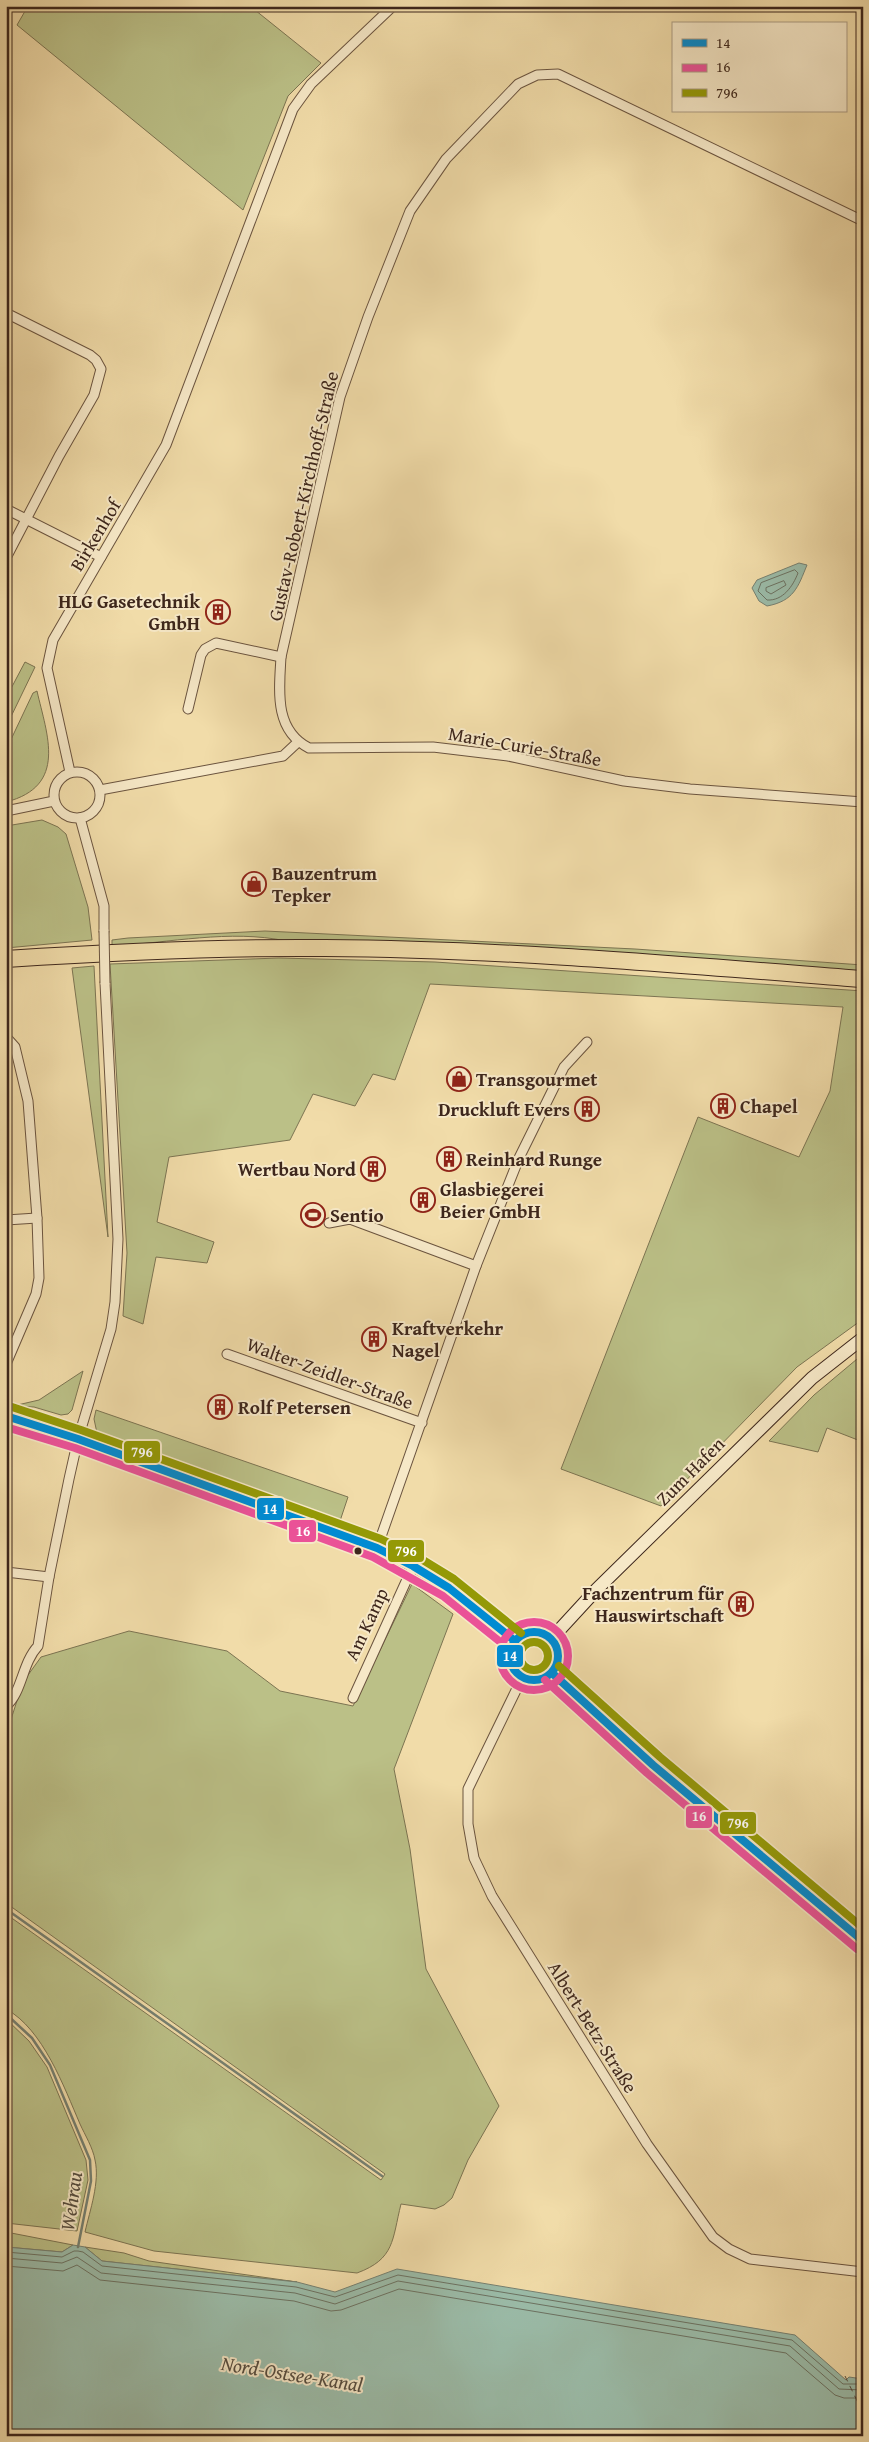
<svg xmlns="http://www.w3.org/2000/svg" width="869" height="2442" font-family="'Gentium Book Plus',serif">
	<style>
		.green { fill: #bbc087; stroke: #7c7452 }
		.water { fill: #9bbca9; stroke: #768071 }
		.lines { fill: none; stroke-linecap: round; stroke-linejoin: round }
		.shore { stroke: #6c7262; stroke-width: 1 }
		.stream { stroke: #768071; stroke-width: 2.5 }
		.ferry { stroke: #554c3f; stroke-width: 1; stroke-dasharray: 6 5; stroke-linecap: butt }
		.street-casing { stroke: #6b543f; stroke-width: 11 }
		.secondary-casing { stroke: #3e271c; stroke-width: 14 }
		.highway-casing { stroke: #3e271c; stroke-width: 18 }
		.street { stroke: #f6e8c7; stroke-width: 9 }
		.secondary { stroke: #f6e8c7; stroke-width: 12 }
		.highway { stroke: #f1dca9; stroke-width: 16 }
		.street-bridge-casing { stroke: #6b543f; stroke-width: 11; stroke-linecap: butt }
		.street-bridge { stroke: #f6e8c7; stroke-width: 9 }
		.bus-1-casing { stroke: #f6e8c7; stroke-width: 11 }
		.bus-2-casing { stroke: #f6e8c7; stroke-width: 11 }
		.bus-3-casing { stroke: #f6e8c7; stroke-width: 11 }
		.bus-1 { stroke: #008bd2; stroke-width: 8 }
		.bus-2 { stroke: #ea5297; stroke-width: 8 }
		.bus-3 { stroke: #949906; stroke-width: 8 }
		.bus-dot { fill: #3e271c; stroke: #f6e8c7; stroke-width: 2 }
		.labels { text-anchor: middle; stroke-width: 4; stroke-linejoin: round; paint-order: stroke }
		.street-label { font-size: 19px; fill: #3e271c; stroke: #f6e8c7 }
		.poi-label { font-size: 19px; font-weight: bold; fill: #3e271c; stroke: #f6e8c7; text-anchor: start }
		.water-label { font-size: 20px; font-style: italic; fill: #554c3f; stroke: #f6e8c7 }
		.line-badge { stroke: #f6e8c7; stroke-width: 2 }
		.badge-label { font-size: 14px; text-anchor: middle; font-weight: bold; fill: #fff }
	</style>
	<rect width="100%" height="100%" fill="#f1dca9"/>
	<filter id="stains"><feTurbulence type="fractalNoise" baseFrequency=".004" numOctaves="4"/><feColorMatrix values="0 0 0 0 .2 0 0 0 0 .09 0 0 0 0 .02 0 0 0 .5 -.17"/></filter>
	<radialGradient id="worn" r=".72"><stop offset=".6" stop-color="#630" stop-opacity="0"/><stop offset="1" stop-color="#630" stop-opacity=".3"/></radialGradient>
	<g class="green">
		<path d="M28,6H250L321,63L288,96L243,210L17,25Z"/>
		<path d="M25,662L35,667L6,727V698Z"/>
		<path d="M37,691C47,735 68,786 6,802V750L33,693Z"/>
		<path d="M42,820L58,827L66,834L88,907L92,940L6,948V826Z"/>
		<path d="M265,931L635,949L863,965V971L286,941C230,929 169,943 112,946V940L128,938Z"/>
		<path d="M279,958L435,962L863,991V1319L797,1367L661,1506L561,1469L698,1117L799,1157L830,1091L843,1007L430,984L395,1080L373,1074L355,1106L313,1094L290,1140L169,1157L157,1222L214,1242L207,1263L156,1257L143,1324L123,1316L127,1253L110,964Z"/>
		<path d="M94,966L108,1237L72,968Z"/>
		<path d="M863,1354V1442L827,1428L818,1452L769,1441L814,1395Z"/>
		<path d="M83,1371L72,1410L68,1414L61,1415L34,1407L13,1406L39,1400Z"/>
		<path d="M96,1410L348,1497L340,1521L97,1433L94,1419Z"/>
		<path d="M412,1584L453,1614L394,1769L410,1849L426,1969L499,2106L468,2160L452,2198L444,2205L435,2209L401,2204C392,2240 395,2259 357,2273L154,2251L85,2232C90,2210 100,2182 95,2160C93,2148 85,2135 80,2124C64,2087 43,2029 6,2009V1914L381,2180L385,2174L6,1903V1735L23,1682L41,1657L129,1631L227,1651L280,1691L353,1706Z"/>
		<path d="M6,2019L29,2041L47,2067L86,2160L88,2180L77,2231L6,2223Z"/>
		<path d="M6,2232L73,2245L62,2252L6,2247Z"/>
		<path d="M85,2247L124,2253L149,2261L297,2282L102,2261Z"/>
	</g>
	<g class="water">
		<path d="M799,563L807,565C798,587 794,601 767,606L759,601L752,588L757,580Z"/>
		<path d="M73,2245L85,2247L102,2261L297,2282L335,2292L397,2269L795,2335L846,2380L849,2377L863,2379V2436H6V2247L62,2252Z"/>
	</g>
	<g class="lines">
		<g class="shore">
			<path d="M795,570L798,573C793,586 783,601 767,600L758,591L761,583Z"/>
			<path d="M784,581L786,585L771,594L766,591V588Z"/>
			<path d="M6,2252L62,2257L74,2251H78L83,2252L102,2266L296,2287L335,2297L398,2275L792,2340L843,2384H863"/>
			<path d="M6,2258L62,2263L77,2257L101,2273L295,2293L335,2304L398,2281L790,2346L839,2389L863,2390"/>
			<path d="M6,2266L63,2271L77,2265L100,2280L294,2301L331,2311L341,2310L399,2289L786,2353L835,2395L844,2398H863"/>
		</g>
		<g class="stream">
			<path d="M6,1909L382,2176"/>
			<path d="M6,2014L32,2038L50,2065L90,2160L91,2181L78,2247"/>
		</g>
		<path class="ferry" d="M845,2376L863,2413"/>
		<defs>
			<g id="street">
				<path d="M863,221L558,74L537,75L518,84L446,159L410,211L368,317L340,397L281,657C279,691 274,730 309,748L433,747L508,756L624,781L690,789L863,802"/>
				<path d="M6,313L90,355L96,360L101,369L94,395L59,456L6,558"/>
				<path d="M6,509L101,557"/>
				<path d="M188,709L201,655L205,649L216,643L281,657"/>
				<circle cx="77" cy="795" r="23"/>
				<path d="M70,772L47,668L53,640L166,445L293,109L311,84L393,6"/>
				<path d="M100,790L283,756L298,742"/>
				<path d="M6,811L54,801"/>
				<path d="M80,818L104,906V931"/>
				<path d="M6,1037L15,1047L28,1101L37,1218L39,1278L36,1294L6,1364"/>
				<path d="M6,1220L37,1218"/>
				<path d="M329,1223L350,1219L476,1266"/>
				<path d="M227,1354L422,1423"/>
				<path d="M377,1548L476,1266L519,1158L564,1067L587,1042"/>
				<path d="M6,1572L49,1577"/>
				<path d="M522,1678L468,1789V1824L474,1858L492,1896L647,2144L713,2237L729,2249L750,2259L863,2272"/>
				<path d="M353,1698L413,1566"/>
				<path d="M6,1706C22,1693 22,1663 38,1646L49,1577L69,1479L78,1439L111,1329L115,1302L118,1239L105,983"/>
			</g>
			<g id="secondary">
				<path d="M6,1416L78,1439L377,1548L413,1566L449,1588L515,1641"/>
				<circle cx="534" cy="1656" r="24"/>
				<path d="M551,1639L597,1589L812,1378L863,1338"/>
				<path d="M552,1673L653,1765L863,1941"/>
			</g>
			<path id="highway" d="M6,959C113,952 218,947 325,948C504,949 684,965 863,979"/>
		</defs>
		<use href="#street" class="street-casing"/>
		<use href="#secondary" class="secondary-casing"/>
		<use href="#highway" class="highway-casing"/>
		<use href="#street" class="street"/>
		<use href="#secondary" class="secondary"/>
		<use href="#highway" class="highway"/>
		<defs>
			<path id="street-bridge" d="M104,931L105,983"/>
		</defs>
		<use href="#street-bridge" class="street-bridge-casing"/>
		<use href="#street-bridge" class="street-bridge"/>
		<defs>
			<g id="bus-1">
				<path d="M6,1416L78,1439L377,1548L413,1566L449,1588L515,1641"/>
				<circle cx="534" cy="1656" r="24"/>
				<path d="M552,1673L653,1765L863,1941"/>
			</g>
			<g id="bus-2">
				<path d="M6,1427L75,1448L373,1557L443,1596L509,1649"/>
				<circle cx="534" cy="1656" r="34"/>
				<path d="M545,1680L647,1773L857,1949"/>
			</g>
			<g id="bus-3">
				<path d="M9,1406L81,1430L381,1539L418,1557L454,1579L521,1633"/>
				<circle cx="534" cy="1656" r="14"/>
				<path d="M559,1666L660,1757L863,1928"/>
			</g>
		</defs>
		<use href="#bus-1" class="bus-1-casing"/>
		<use href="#bus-2" class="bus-2-casing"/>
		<use href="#bus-3" class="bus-3-casing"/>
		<use href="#bus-1" class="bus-1"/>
		<use href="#bus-2" class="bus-2"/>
		<use href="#bus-3" class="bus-3"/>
	</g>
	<defs>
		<symbol id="building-ring" viewBox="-11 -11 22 22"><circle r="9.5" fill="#f6e8c7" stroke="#8f2418" stroke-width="1.5"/><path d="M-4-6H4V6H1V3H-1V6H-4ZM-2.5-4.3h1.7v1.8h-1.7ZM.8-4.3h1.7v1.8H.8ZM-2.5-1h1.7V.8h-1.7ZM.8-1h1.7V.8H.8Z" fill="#8f2418"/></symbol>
		<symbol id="shop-ring" viewBox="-11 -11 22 22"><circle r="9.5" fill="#f6e8c7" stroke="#8f2418" stroke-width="1.5"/><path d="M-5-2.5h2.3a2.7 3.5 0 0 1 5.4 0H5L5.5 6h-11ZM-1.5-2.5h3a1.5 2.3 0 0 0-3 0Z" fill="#8f2418"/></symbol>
		<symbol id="stadium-ring" viewBox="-11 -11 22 22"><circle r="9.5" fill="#f6e8c7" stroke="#8f2418" stroke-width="1.5"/><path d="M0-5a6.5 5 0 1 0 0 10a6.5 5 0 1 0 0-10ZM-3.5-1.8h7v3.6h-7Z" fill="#8f2418"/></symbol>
	</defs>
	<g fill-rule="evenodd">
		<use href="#building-ring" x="204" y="598" width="28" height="28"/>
		<use href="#shop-ring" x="240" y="870" width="28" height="28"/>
		<use href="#shop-ring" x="445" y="1065" width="28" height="28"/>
		<use href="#building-ring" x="709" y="1092" width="28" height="28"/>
		<use href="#building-ring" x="573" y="1095" width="28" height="28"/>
		<use href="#building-ring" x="435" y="1145" width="28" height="28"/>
		<use href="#building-ring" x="359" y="1155" width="28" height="28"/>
		<use href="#building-ring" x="409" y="1186" width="28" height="28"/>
		<use href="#stadium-ring" x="299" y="1201" width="28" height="28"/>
		<use href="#building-ring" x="360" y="1325" width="28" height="28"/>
		<use href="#building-ring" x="206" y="1393" width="28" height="28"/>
		<use href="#building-ring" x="727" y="1590" width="28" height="28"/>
	</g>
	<circle class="bus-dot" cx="358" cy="1551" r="4.5"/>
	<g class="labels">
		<g class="street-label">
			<text transform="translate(303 496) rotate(-77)" y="7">Gustav-Robert-Kirchhoff-Straße</text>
			<text transform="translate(95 535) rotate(-59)" y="7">Birkenhof</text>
			<text transform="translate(525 746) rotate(10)" y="7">Marie-Curie-Straße</text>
			<text transform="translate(330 1373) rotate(20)" y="7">Walter-Zeidler-Straße</text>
			<text transform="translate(690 1471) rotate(-45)" y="7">Zum Hafen</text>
			<text transform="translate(366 1624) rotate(-65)" y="7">Am Kamp</text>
			<text transform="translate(593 2027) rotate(58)" y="7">Albert-Betz-Straße</text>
		</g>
		<g class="poi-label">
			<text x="200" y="608" text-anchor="end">HLG Gasetechnik<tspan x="200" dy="22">GmbH</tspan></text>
			<text x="272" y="880">Bauzentrum<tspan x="272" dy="22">Tepker</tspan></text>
			<text x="476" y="1086">Transgourmet</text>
			<text x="740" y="1113">Chapel</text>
			<text x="570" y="1116" text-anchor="end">Druckluft Evers</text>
			<text x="466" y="1166">Reinhard Runge</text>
			<text x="356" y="1176" text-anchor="end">Wertbau Nord</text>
			<text x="440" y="1196">Glasbiegerei<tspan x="440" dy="22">Beier GmbH</tspan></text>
			<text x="330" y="1222">Sentio</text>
			<text x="392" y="1335">Kraftverkehr<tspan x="392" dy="22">Nagel</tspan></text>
			<text x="238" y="1414">Rolf Petersen</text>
			<text x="724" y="1600" text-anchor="end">Fachzentrum für<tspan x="724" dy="22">Hauswirtschaft</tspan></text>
		</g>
		<g class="water-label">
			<text transform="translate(71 2201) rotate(-82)" y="7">Wehrau</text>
			<text transform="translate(292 2374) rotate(9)" y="7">Nord-Ostsee-Kanal</text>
		</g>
	</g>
	<g class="line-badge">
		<rect x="123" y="1440" width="38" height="24" rx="5" fill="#949906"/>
		<rect x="256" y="1497" width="29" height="24" rx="5" fill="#008bd2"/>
		<rect x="288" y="1519" width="29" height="24" rx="5" fill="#ea5297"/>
		<rect x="387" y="1539" width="38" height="24" rx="5" fill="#949906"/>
		<rect x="496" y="1644" width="28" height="24" rx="5" fill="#008bd2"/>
		<rect x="685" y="1805" width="28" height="24" rx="5" fill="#ea5297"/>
		<rect x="719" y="1811" width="38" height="24" rx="5" fill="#949906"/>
	</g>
	<g class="badge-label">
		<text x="142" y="1457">796</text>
		<text x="270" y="1514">14</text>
		<text x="303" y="1536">16</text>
		<text x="406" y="1556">796</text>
		<text x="510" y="1661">14</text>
		<text x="699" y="1821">16</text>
		<text x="738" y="1828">796</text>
	</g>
	<rect width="869" height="2442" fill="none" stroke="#f1dca9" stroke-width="25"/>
	<rect x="8" y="8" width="854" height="2427" fill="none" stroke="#3e271c" stroke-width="2.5"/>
	<rect x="12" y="12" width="844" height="2417" fill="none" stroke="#3e271c"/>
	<rect x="672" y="22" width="175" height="90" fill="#f6e8c7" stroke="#ac9b83"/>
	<rect x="682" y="39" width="25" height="8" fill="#008bd2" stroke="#ac9b83"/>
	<text x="716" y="48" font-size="15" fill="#3e271c">14</text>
	<rect x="682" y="64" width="25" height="8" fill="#ea5297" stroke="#ac9b83"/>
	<text x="716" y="72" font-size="15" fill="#3e271c">16</text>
	<rect x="682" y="89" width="25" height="8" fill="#949906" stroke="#ac9b83"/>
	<text x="716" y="98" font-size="15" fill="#3e271c">796</text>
	<rect width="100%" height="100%" filter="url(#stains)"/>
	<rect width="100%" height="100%" fill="url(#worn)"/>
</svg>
